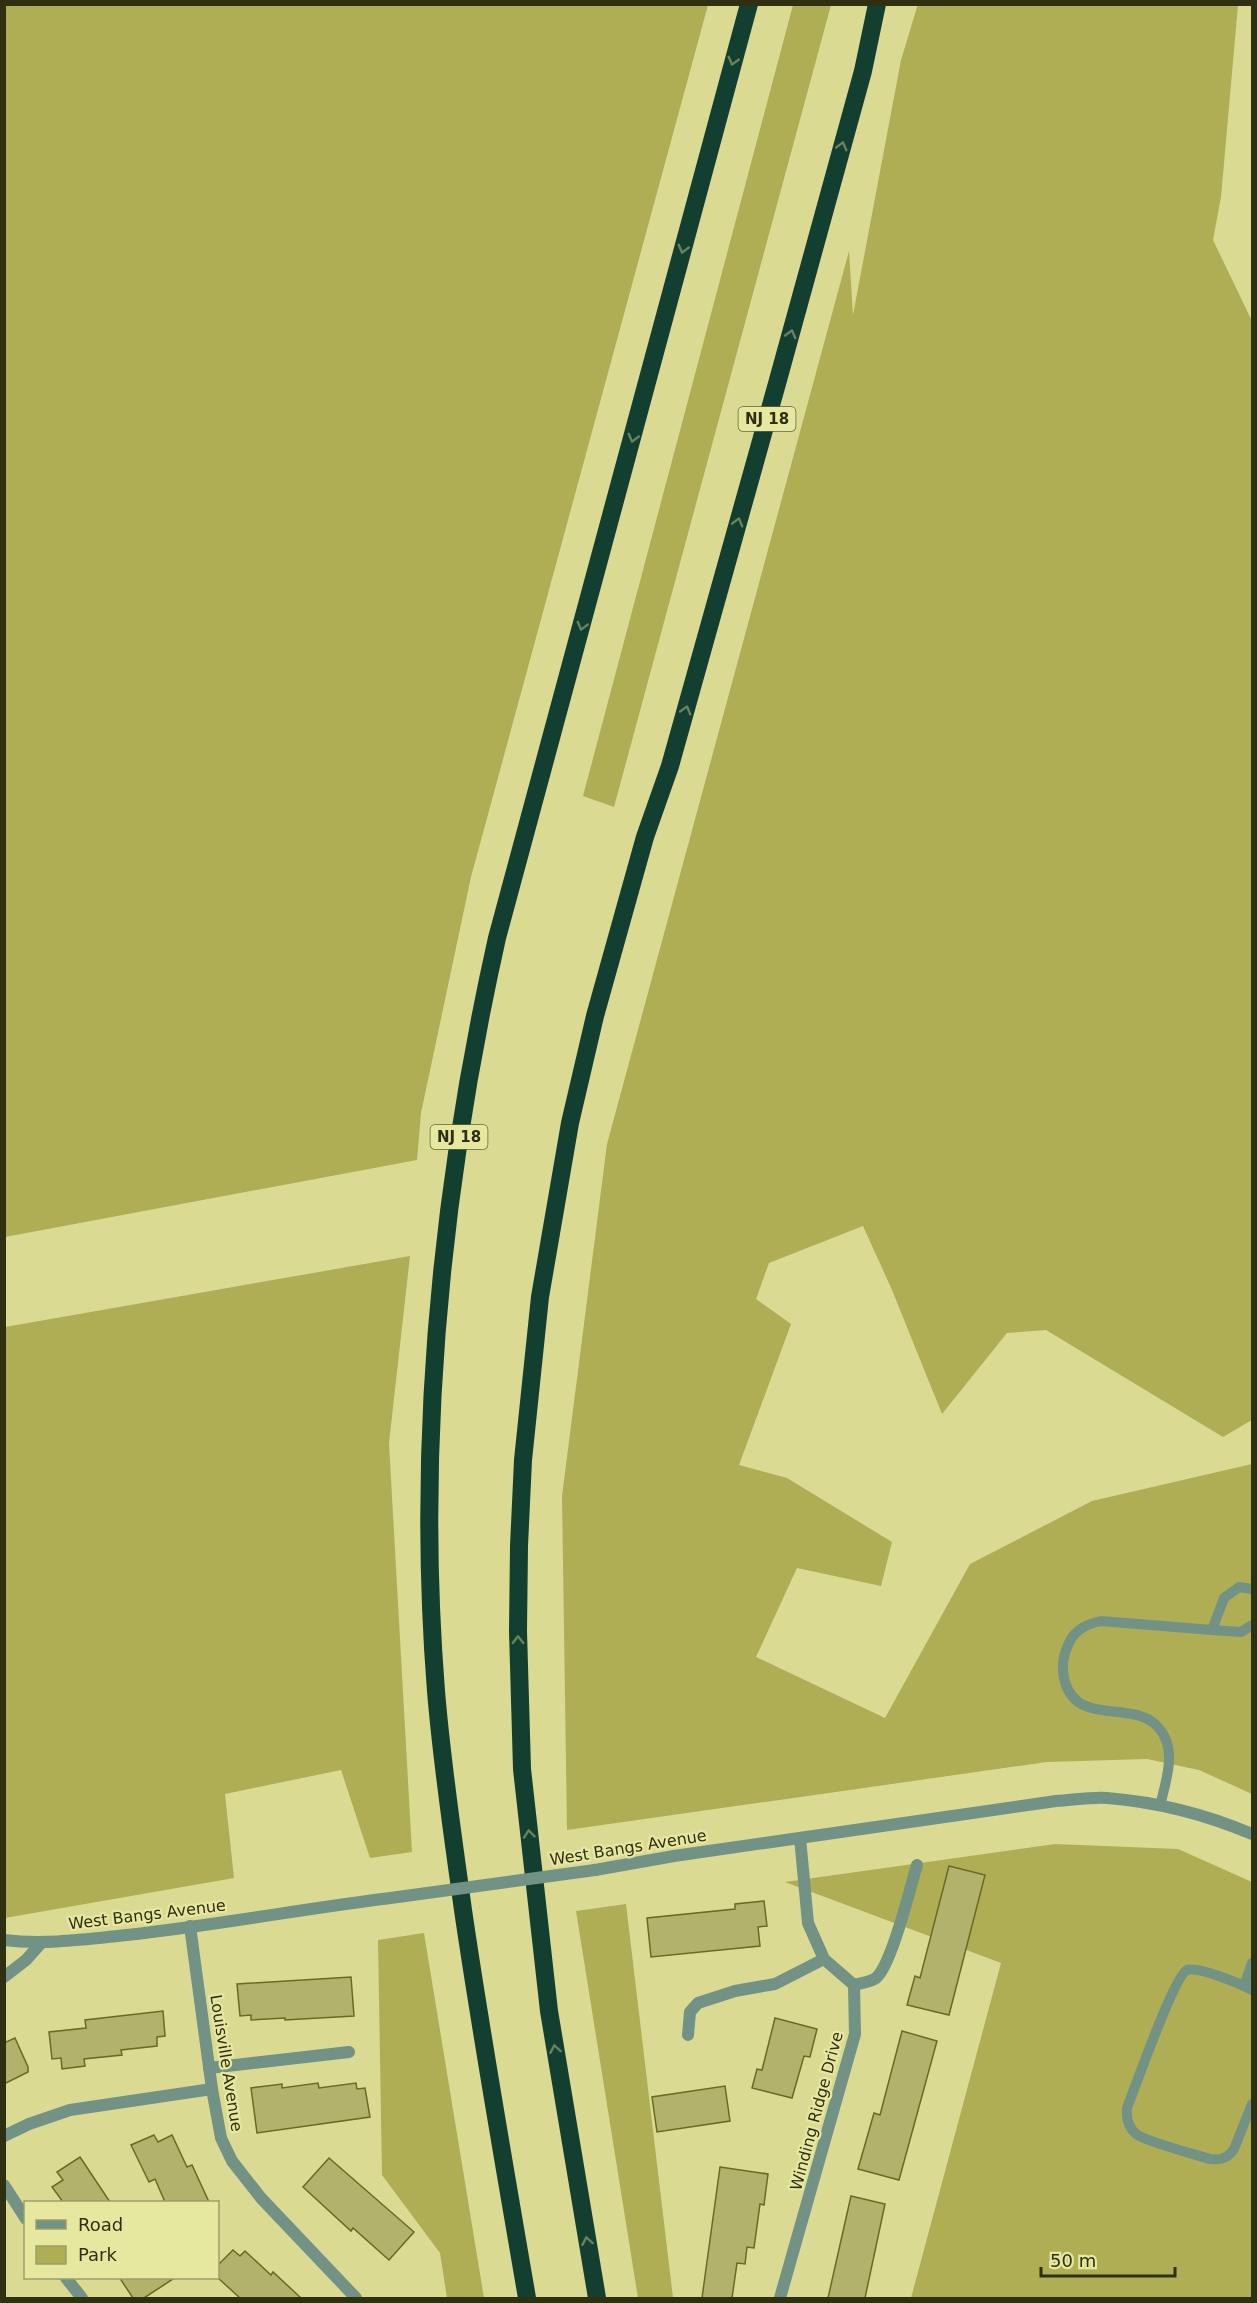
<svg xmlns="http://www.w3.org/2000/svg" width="1257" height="2303" font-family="'DejaVu Sans',sans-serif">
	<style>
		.green { fill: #afae54 }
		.building { fill: #b2b26c; stroke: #6b6a24; stroke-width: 1.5 }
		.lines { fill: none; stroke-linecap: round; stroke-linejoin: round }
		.service { stroke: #719285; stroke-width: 10 }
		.minor { stroke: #719285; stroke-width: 12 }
		.tertiary { stroke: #719285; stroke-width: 12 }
		.motorway { stroke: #133f31; stroke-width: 18 }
		.tertiary-bridge { stroke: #719285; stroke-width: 12 }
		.oneway { stroke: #68835d }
		.labels { text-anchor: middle; stroke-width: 4.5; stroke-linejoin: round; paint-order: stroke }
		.shield { fill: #e7e8a0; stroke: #66663d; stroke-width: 1.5 }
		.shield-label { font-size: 15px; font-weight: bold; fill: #2f2f12 }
		.street-label { font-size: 16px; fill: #2f2f12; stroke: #e7e8a0 }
	</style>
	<rect width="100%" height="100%" fill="#dada93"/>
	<g class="green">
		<path d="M5,4L708,5L471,877L421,1113L417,1160L5,1237Z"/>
		<path d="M918,4L1238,5L1221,197L1213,240L1252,321V1420L1223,1437L1046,1330L1007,1333L942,1414L892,1290L863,1226L769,1263L756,1299L791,1324L739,1465L787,1478L892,1542L881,1586L797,1568L756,1657L885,1718L970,1564L1092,1501L1252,1464V1794L1199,1770L1147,1759L1047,1762L567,1830L562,1496L607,1144L849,251L853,315L901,60Z"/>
		<path d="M793,5H831L614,807L583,796Z"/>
		<path d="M410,1256L389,1443L412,1852L370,1858L341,1770L225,1794L234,1878L5,1918V1327Z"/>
		<path d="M1055,1844L1178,1849L1252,1882V2298H911L1001,1963L785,1882Z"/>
		<path d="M626,1904L673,2298H638L576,1911Z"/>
		<path d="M424,1933L484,2298H447L440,2253L382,2175L378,1940Z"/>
	</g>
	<g class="building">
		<path d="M949,1866L985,1875L949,2015L907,2005L915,1976L920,1978Z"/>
		<path d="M764,1901L767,1926L758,1927L760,1946L651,1957L647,1918L735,1909V1904Z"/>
		<path d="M351,1977L354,2016L285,2020V2018L251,2020V2015L240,2016L237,1984Z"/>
		<path d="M163,2011L165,2036L157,2037V2046L121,2050L122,2055L84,2059L85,2066L62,2069L61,2058L52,2059L49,2032L86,2028L85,2020Z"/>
		<path d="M775,2018L817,2029L810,2057L804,2056L792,2098L752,2088L757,2069L762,2070Z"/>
		<path d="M902,2031L937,2041L899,2180L858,2169L874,2113L880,2115Z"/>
		<path d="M15,2038L28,2067V2072L4,2084V2043Z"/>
		<path d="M318,2083L319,2088L356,2083L357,2089L365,2088L370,2117L257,2133L251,2088L282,2084V2088Z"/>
		<path d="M725,2086L730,2121L657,2132L652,2097Z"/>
		<path d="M154,2135L158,2142L172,2135L187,2167L192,2165L209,2202H165L155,2179L149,2182L131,2145Z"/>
		<path d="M80,2157L110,2202H63L52,2187L63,2180L57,2172Z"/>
		<path d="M329,2158L414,2232L389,2260L353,2228L351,2231L303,2187Z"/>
		<path d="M720,2167L768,2174L764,2205L760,2204L754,2248L747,2247L745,2264L737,2263L732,2298H702Z"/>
		<path d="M851,2196L885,2204L865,2298H828Z"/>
		<path d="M233,2250L240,2256L245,2251L271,2275L273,2272L301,2298H240L218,2278V2265Z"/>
		<path d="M119,2277H176L144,2298H133Z"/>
	</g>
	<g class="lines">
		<g class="service">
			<path d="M1252,1589L1239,1587L1224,1598L1212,1630L1241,1632L1252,1625"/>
			<path d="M1160,1806C1166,1780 1178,1749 1158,1727C1133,1699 1078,1727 1065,1682C1061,1669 1063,1655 1069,1643C1075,1629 1088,1624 1101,1621L1212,1630"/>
			<path d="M1244,1986L1252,1963"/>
			<path d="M1252,1990C1241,1984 1198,1966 1187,1970C1174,1976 1135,2088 1127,2108C1126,2118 1128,2127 1136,2134C1147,2142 1194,2154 1210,2159C1221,2160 1227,2159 1234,2149L1252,2104"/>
		</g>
		<g class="minor">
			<path d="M190,1926L212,2089L221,2138L232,2161L261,2198L356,2298"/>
			<path d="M4,1977L26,1960L42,1942"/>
			<path d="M854,1985C861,1983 871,1982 876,1978C892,1964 910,1888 917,1865"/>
			<path d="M688,2035L690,2012L698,2003L735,1991L775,1984L824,1959"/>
			<path d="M209,2068L349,2052"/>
			<path d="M4,2136L29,2124L70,2110L212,2089"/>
			<path d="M4,2185L26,2219"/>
			<path d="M66,2278L82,2298"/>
			<path d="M780,2298L855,2034L854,1985L824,1959L808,1923L800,1838"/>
		</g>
		<g class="tertiary">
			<path d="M595,1870L674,1856L1056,1801C1073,1800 1091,1797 1107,1798C1157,1802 1207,1815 1252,1834"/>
			<path d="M4,1940C45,1945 87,1939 127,1935C218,1925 307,1908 398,1897"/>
		</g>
		<g class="motorway">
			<path d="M527,2298C505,2169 482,2040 463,1910C453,1837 442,1765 436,1691C416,1439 442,1184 497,938L749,4"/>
			<path d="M597,2298L549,2011L522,1769L518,1631L519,1546L523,1460L540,1297L570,1123L595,1016L645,837L670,766L778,380L863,71L877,4"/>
		</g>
		<path class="tertiary-bridge" d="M398,1897L595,1870"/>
	</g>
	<defs><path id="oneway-chevron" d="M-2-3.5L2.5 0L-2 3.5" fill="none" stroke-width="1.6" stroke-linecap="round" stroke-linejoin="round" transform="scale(1.5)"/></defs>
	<g class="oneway">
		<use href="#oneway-chevron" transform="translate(733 61) rotate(105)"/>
		<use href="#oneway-chevron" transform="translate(842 146) rotate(-75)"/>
		<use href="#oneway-chevron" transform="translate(683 249) rotate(105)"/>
		<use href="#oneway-chevron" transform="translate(791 334) rotate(-75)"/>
		<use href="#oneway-chevron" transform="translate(633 438) rotate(105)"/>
		<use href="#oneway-chevron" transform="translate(738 522) rotate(-74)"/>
		<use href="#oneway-chevron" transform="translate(582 626) rotate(105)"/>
		<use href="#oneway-chevron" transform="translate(686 710) rotate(-74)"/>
		<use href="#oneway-chevron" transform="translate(518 1640) rotate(-91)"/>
		<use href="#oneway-chevron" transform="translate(529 1834) rotate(-96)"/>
		<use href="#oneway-chevron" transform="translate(555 2049) rotate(-100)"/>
		<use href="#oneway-chevron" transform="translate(587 2241) rotate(-100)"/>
	</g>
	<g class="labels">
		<g class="shield">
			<rect x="738.5" y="407" width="57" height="24" rx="4.5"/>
			<rect x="430.5" y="1125" width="57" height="24" rx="4.5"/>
		</g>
		<g class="shield-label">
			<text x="767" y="424">NJ 18</text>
			<text x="459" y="1142">NJ 18</text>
		</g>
		<g class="street-label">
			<text transform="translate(628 1847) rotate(-9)" y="6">West Bangs Avenue</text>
			<text transform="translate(147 1914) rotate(-7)" y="6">West Bangs Avenue</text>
			<text transform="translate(227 2063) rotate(81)" y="6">Louisville Avenue</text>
			<text transform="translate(816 2111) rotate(-75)" y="6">Winding Ridge Drive</text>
		</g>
	</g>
	<rect width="1257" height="2303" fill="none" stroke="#2f2f12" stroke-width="12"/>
	<rect x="24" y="2201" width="195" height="78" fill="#e7e8a0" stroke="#9d9e67" stroke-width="1.5"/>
	<rect x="36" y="2220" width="30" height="9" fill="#719285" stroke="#9d9e67" stroke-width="1.5"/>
	<text x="78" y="2231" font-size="18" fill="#2f2f12">Road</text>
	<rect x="36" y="2246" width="30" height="18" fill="#afae54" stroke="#9d9e67" stroke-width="1.5"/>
	<text x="78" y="2261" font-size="18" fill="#2f2f12">Park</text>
	<path d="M1041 2267v9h134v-9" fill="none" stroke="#2f2f12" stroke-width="3"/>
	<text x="1050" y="2267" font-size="18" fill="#2f2f12" stroke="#e7e8a0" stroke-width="4.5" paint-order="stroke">50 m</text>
</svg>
